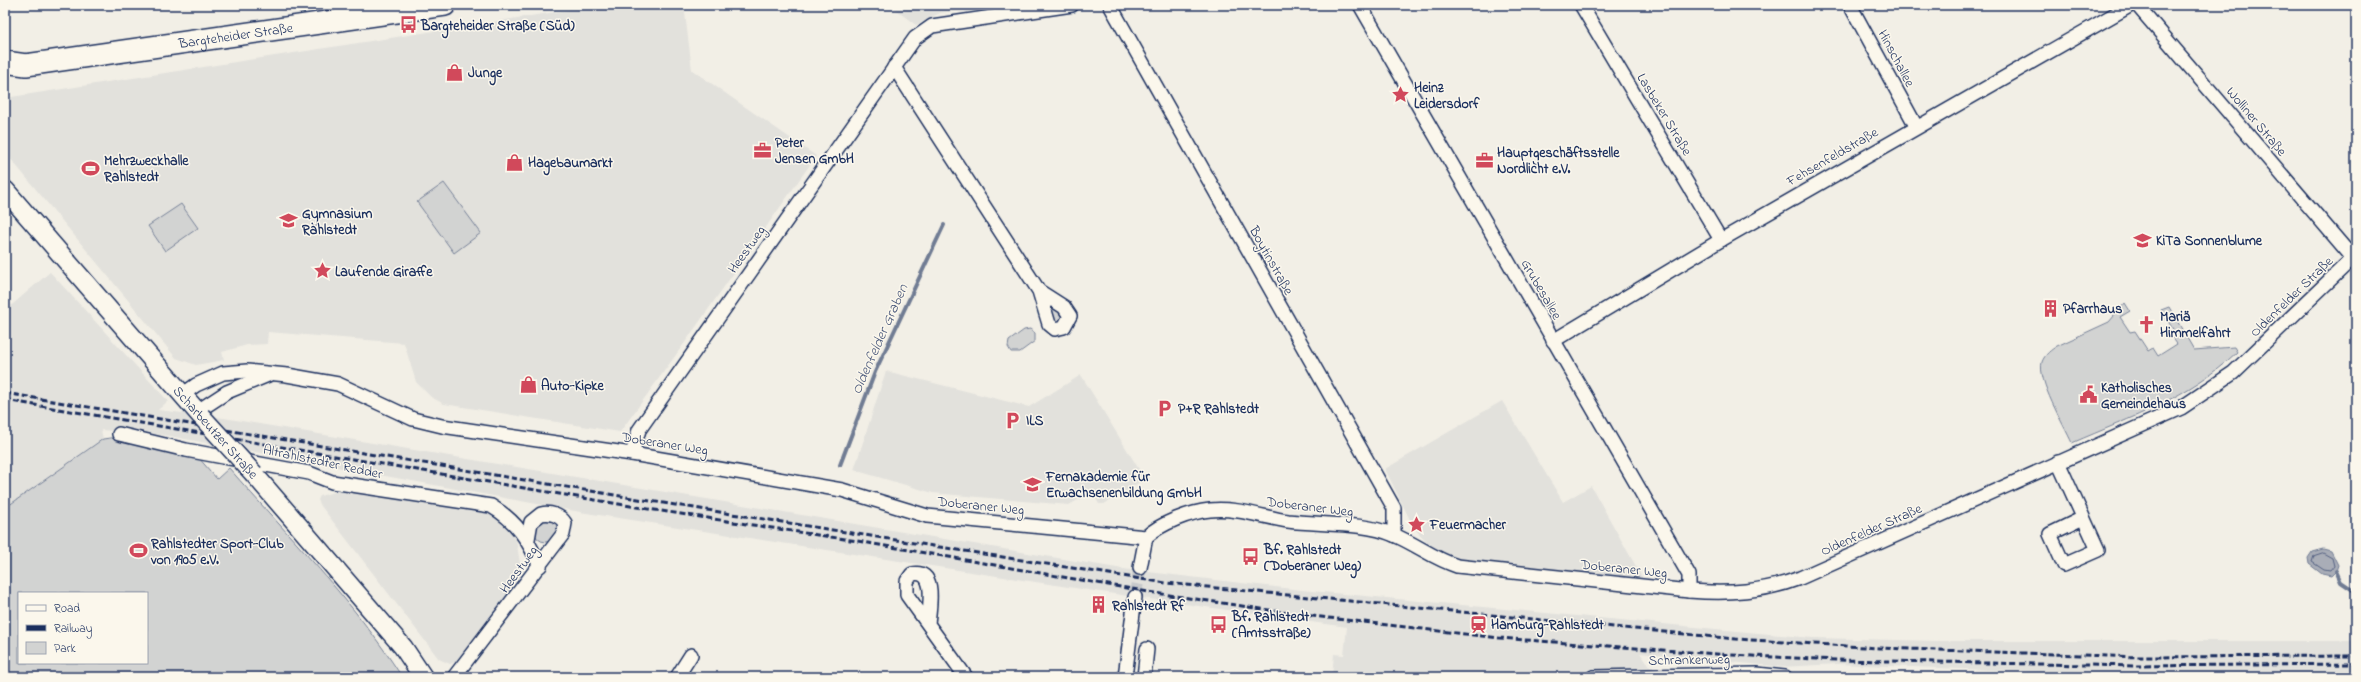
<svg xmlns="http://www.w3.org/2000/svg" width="2361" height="682" font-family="'Indie Flower',sans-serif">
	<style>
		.built { fill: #e2e1dc }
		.green { fill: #d2d3d2; stroke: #768198; fill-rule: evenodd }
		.water { fill: #a9adb7; stroke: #707b93 }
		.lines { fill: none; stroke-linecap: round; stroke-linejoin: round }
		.shore { stroke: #546182; stroke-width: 1 }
		.stream { stroke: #707b93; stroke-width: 4 }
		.street-tunnel { stroke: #c7c9cb; stroke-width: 13; stroke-dasharray: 13 6; stroke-linecap: butt }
		.street-casing { stroke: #1b2f5e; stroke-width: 16 }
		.secondary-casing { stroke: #1b2f5e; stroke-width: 21 }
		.primary-casing { stroke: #1b2f5e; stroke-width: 24 }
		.street { stroke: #fbf7ec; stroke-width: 13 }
		.secondary { stroke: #fbf7ec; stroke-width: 18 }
		.primary { stroke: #fbf7ec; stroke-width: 21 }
		.rail { stroke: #1b2f5e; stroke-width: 3; stroke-dasharray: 6 3; stroke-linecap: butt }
		.secondary-bridge-casing { stroke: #1b2f5e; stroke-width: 21; stroke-linecap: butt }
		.secondary-bridge { stroke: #fbf7ec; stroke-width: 18 }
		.labels { text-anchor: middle; stroke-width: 3; stroke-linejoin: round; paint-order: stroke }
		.poi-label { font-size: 14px; font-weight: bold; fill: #1b2f5e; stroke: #fbf7ec; text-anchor: start }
		.street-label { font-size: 14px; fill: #1b2f5e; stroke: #fbf7ec }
		.water-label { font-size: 15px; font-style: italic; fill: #465579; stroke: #fbf7ec }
	</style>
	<rect width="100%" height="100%" fill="#f2efe6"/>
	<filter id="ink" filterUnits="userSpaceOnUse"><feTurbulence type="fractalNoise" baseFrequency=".025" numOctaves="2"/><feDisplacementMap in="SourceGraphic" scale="8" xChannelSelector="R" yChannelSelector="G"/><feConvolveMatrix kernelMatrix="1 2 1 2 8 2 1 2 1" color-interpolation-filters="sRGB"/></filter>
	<g filter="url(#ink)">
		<g class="built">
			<path d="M601,5H684L692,70L816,156L686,341L620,432L444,404L431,397L416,382L404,343L268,332L267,344L247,345L222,352L224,360L196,365L176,358L5,152V98Z"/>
			<path d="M889,5H997L940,13L916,25Z"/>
			<path d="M50,272L168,401L158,410L224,418L1123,569L1301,590L1812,638L1940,641H2356V675L2087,674L1838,664L1781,667L1640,653L1657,677H1332L1334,654L1344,655L1347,627L1121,595L586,513L164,435L101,430L103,439L5,508V311Z"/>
			<path d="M886,371L1029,407L1081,375L1145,479L1104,504H1099L1092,492L1069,505L933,493L854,470Z"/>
			<path d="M1502,401L1563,502L1591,486L1643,579L1454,560L1435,551L1414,528L1385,469Z"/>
			<path d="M338,491L480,510L499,518L515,533L521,569L520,576L458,661L450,664L439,659L321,506L318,500L320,496Z"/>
		</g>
		<g class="green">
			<path d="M444,183L481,233L454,253L417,202Z"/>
			<path d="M181,204L198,228L165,251L148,226Z"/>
			<path d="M1047,302L1061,313L1063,317L1061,320L1057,322L1053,318Z"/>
			<path d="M2125,303L2130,311L2120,317L2130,332L2135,331L2148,351L2153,348L2158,356L2177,344L2172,337L2176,334L2161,310L2169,307L2194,350L2234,347L2237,352C2187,399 2134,416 2072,443C2064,425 2037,380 2042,362C2045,354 2051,350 2057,346L2109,322Z"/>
			<path d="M1030,329L1035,333V341L1020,352H1011L1008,347L1009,341L1024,330Z"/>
			<path d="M117,437L198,457L217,479L229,468C288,536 354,601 402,677H5V508L103,439ZM19,593H147V663H19Z"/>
			<circle cx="546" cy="530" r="12"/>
			<path d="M2284,675H2356V677H2281Z"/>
		</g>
		<path class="water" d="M2323,549L2331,551L2338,565L2336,571L2331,576L2322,574L2309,564L2308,558L2312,552Z"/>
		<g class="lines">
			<path class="shore" d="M2323,553L2332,558L2334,566L2330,571L2324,570L2312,562L2314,556Z"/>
			<g class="stream">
				<path d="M840,465L875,372L944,225"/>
				<path d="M2336,571L2341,582L2356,592"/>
			</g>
			<path class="street-tunnel" d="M1135,597L1140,568"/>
			<defs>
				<g id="street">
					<path d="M1110,5L1394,508V535"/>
					<path d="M1360,5L1689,575V591"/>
					<path d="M1581,5L1721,240"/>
					<path d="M1850,5L1916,126"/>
					<path d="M2137,5L2353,258"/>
					<path d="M894,67L1039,291L1049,324L1055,329L1064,327L1070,316L1064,307L1039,291"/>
					<path d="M1553,341L1721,240L2131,5"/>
					<path d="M182,395L196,385L223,373L247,371L287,375L338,384L413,419L442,426L632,454L842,490L927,516L1146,537C1161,523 1190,512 1210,510C1235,507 1263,517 1288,521C1321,525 1364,522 1394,535C1416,544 1434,559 1457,566L1689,591C1729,594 1763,592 1800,578L2181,408L2233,373L2356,255"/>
					<path d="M198,411L227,392L268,375"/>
					<path d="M119,434L186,450L309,473L332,482L491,506C517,521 528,540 540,566"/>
					<path d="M632,454L639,430L915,38L932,26L1072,5"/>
					<path d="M2058,462L2098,550L2064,565L2050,534L2083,518"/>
					<path d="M1140,568L1146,537"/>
					<path d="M928,624C929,609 938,568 912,574L907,581V595L966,677"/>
					<path d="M454,677L563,534L565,523C560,515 550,512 541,514L531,522L528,539"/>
					<path d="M677,677L691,655"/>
					<path d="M1125,677L1135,597"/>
					<path d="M1144,677L1147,649"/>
					<path d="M1593,677L1757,674L1785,677"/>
				</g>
				<g id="secondary">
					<path d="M5,190L201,416"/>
					<path d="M254,474L403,647L423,677"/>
				</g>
				<g id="primary">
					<path id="s1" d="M5,62L26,65L445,5"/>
				</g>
			</defs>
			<use href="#street" class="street-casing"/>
			<use href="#secondary" class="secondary-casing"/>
			<use href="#primary" class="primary-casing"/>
			<use href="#street" class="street"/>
			<use href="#secondary" class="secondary"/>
			<use href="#primary" class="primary"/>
			<g class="rail">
				<path d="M5,393L644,500L1166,583L1736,639L1879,648L2139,657L2356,656"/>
				<path d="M5,400L642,508L857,541L1149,592L1295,614L1499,638L1731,655L1838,660L2137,666L2356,664"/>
			</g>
			<defs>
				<path id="secondary-bridge" d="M201,416L254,474"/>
			</defs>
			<use href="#secondary-bridge" class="secondary-bridge-casing"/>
			<use href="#secondary-bridge" class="secondary-bridge"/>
		</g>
	</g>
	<defs>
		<symbol id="bus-bare" viewBox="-9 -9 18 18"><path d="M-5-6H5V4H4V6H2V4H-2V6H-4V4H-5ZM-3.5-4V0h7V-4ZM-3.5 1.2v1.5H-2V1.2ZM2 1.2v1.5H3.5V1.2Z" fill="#d1495b" stroke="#fbf7ec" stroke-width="2.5" paint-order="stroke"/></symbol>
		<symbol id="shop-bare" viewBox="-9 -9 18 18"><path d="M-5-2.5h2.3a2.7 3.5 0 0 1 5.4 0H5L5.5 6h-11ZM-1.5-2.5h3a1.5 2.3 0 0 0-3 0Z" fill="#d1495b" stroke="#fbf7ec" stroke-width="2.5" paint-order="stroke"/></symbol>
		<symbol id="sight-bare" viewBox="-9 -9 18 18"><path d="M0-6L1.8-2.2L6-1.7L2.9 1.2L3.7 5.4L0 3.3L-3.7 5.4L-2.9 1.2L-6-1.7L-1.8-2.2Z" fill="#d1495b" stroke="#fbf7ec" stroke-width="2.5" paint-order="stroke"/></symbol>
		<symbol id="office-bare" viewBox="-9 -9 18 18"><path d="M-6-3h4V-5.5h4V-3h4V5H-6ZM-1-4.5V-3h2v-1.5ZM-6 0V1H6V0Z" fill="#d1495b" stroke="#fbf7ec" stroke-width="2.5" paint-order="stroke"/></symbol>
		<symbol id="stadium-bare" viewBox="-9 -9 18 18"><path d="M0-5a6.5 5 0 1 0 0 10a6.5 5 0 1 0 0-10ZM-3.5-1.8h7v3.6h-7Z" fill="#d1495b" stroke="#fbf7ec" stroke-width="2.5" paint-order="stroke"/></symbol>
		<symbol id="school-bare" viewBox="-9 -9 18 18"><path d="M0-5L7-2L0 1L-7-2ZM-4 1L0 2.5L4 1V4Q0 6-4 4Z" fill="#d1495b" stroke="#fbf7ec" stroke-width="2.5" paint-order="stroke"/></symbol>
		<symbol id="building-bare" viewBox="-9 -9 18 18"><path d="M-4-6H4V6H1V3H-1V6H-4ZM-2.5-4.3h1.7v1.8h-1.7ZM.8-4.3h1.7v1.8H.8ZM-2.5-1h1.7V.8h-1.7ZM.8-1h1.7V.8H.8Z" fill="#d1495b" stroke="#fbf7ec" stroke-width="2.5" paint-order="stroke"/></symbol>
		<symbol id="church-bare" viewBox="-9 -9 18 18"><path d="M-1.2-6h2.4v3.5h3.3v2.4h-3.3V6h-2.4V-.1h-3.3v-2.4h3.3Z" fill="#d1495b" stroke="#fbf7ec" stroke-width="2.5" paint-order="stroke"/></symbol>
		<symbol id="civic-bare" viewBox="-9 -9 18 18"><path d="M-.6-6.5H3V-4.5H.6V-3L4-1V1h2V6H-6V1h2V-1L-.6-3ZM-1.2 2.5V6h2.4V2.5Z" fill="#d1495b" stroke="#fbf7ec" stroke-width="2.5" paint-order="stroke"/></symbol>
		<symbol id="parking-bare" viewBox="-9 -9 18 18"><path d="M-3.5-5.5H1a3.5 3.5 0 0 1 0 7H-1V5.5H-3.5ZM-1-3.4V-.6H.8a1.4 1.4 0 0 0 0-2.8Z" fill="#d1495b" stroke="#fbf7ec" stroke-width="2.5" paint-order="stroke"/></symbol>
		<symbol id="university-bare" viewBox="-9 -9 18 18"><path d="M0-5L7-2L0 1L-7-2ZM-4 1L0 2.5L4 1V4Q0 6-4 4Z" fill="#d1495b" stroke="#fbf7ec" stroke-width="2.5" paint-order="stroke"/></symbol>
		<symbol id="station-bare" viewBox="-9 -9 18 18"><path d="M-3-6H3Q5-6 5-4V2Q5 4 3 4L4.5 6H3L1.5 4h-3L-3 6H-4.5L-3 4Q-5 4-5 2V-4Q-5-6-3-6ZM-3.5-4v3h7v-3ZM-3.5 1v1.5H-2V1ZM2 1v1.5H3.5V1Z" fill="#d1495b" stroke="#fbf7ec" stroke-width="2.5" paint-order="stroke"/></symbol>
	</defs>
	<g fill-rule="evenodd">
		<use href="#bus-bare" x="396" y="12" width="25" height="25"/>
		<use href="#shop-bare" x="442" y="60" width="25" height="25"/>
		<use href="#sight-bare" x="1388" y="82" width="25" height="25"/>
		<use href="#office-bare" x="750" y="138" width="25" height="25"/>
		<use href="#office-bare" x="1472" y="148" width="25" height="25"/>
		<use href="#shop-bare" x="502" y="150" width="25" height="25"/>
		<use href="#stadium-bare" x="78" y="156" width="25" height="25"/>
		<use href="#school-bare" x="276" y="208" width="25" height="25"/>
		<use href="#school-bare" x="2130" y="228" width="25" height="25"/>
		<use href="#sight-bare" x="310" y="258" width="25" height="25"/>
		<use href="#building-bare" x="2038" y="296" width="25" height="25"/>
		<use href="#church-bare" x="2134" y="312" width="25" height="25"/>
		<use href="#shop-bare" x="516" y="372" width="25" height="25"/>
		<use href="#civic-bare" x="2076" y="382" width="25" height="25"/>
		<use href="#parking-bare" x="1152" y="396" width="25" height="25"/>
		<use href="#parking-bare" x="1000" y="408" width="25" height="25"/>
		<use href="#university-bare" x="1020" y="472" width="25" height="25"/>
		<use href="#sight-bare" x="1404" y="512" width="25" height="25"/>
		<use href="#stadium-bare" x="126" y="538" width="25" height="25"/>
		<use href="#bus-bare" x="1238" y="544" width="25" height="25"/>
		<use href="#building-bare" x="1086" y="592" width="25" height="25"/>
		<use href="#bus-bare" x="1206" y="612" width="25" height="25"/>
		<use href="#station-bare" x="1466" y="612" width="25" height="25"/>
	</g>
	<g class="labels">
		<g class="poi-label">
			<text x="421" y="30">Bargteheider Straße (Süd)</text>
			<text x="468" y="77">Junge</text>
			<text x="1414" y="92">Heinz<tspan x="1414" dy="16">Leidersdorf</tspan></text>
			<text x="775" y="147">Peter<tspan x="775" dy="16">Jensen GmbH</tspan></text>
			<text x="1497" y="157">Hauptgeschäftsstelle<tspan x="1497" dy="16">Nordlicht e.V.</tspan></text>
			<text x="104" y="165">Mehrzweckhalle<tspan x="104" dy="16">Rahlstedt</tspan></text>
			<text x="528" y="167">Hagebaumarkt</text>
			<text x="302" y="218">Gymnasium<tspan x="302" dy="16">Rahlstedt</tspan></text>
			<text x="2156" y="245">KiTa Sonnenblume</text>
			<text x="335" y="276">Laufende Giraffe</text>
			<text x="2063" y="313">Pfarrhaus</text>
			<text x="2160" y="321">Mariä<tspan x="2160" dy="16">Himmelfahrt</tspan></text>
			<text x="541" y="390">Auto-Kipke</text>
			<text x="2101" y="392">Katholisches<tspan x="2101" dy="16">Gemeindehaus</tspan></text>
			<text x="1178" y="413">P+R Rahlstedt</text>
			<text x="1026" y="425">ILS</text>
			<text x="1046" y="481">Fernakademie für<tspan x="1046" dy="16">Erwachsenenbildung GmbH</tspan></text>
			<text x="1430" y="529">Feuermacher</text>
			<text x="151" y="548">Rahlstedter Sport-Club<tspan x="151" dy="16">von 1905 e.V.</tspan></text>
			<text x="1264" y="554">Bf. Rahlstedt<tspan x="1264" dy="16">(Doberaner Weg)</tspan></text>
			<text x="1112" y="610">Rahlstedt Rf</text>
			<text x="1232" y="621">Bf. Rahlstedt<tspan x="1232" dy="16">(Amtsstraße)</tspan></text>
			<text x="1491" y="629">Hamburg-Rahlstedt</text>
		</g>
		<g class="street-label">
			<text dy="5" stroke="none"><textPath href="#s1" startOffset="233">Bargteheider Straße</textPath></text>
			<text transform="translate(1897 58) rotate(62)" y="5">Hinschallee</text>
			<text transform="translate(1665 114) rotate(59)" y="5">Lasbeker Straße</text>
			<text transform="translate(2257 121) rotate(50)" y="5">Wolliner Straße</text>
			<text transform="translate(1832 156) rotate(-30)" y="5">Fehsenfeldstraße</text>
			<text transform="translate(746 249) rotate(-55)" y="5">Heestweg</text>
			<text transform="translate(1272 260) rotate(61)" y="5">Boytinstraße</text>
			<text transform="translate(1542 289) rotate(60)" y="5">Grubesallee</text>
			<text transform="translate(2291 296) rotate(-44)" y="5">Oldenfelder Straße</text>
			<text transform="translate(216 432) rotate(48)" y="5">Scharbeutzer Straße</text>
			<text transform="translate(665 443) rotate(9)" y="5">Doberaner Weg</text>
			<text transform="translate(323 461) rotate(12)" y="5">Altrahlstedter Redder</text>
			<text transform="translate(981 505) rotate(6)" y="5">Doberaner Weg</text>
			<text transform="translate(1310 506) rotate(7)" y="5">Doberaner Weg</text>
			<text transform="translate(1871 529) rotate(-24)" y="5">Oldenfelder Straße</text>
			<text transform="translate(1624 568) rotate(6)" y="5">Doberaner Weg</text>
			<text transform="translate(518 569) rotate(-54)" y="5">Heestweg</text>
			<text transform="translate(1689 659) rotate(-1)" y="5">Schrankenweg</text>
		</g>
		<g class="water-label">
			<text transform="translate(879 339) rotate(-66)" y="5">Oldenfelder Graben</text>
		</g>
	</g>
	<rect width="2361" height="682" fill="none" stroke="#fbf7ec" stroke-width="20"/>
	<rect x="10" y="10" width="2341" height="662" fill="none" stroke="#1b2f5e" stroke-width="1.5" filter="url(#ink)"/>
	<rect x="18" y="592" width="130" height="72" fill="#fbf7ec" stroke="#a1a7b3"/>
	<rect x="26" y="605" width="20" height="6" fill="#fbf7ec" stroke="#a1a7b3"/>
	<text x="54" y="612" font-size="12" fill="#1b2f5e">Road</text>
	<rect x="26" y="625" width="20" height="6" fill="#1b2f5e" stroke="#a1a7b3"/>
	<text x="54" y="632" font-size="12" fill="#1b2f5e">Railway</text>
	<rect x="26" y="642" width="20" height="12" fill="#d2d3d2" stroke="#a1a7b3"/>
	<text x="54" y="652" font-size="12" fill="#1b2f5e">Park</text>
</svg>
